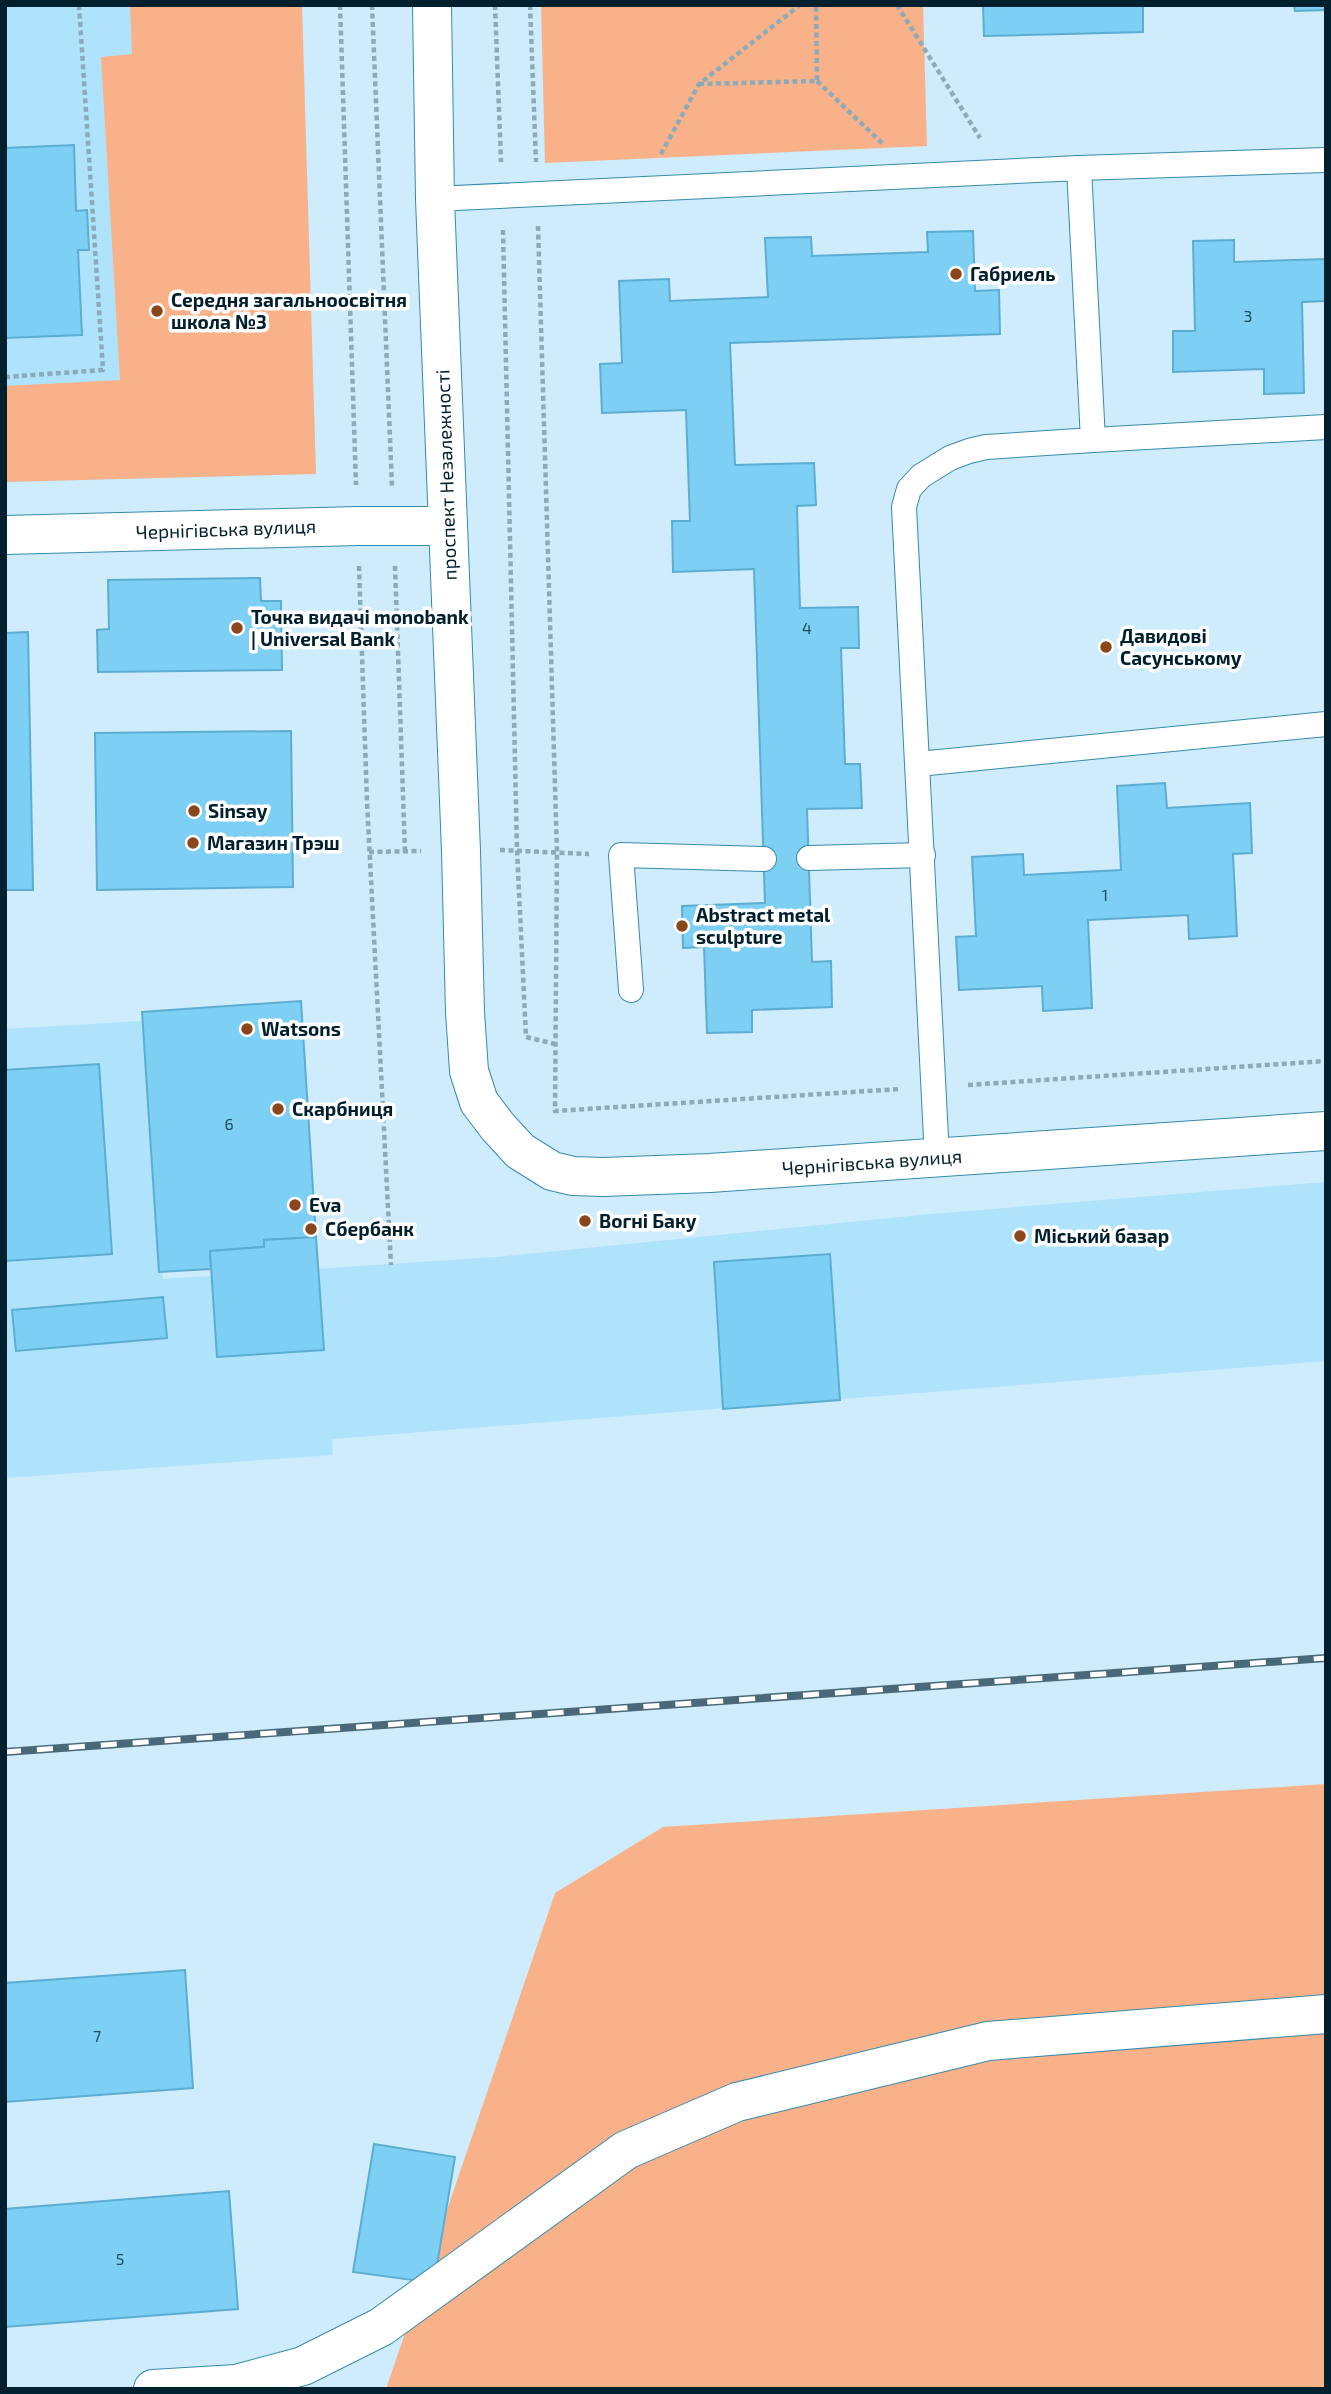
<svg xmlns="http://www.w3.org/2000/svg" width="1331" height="2394" font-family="'Exo 2',sans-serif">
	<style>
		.built { fill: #afe3fc }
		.green { fill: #f9b189 }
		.building { fill: #7ecff4; stroke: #5cadd1; stroke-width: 2 }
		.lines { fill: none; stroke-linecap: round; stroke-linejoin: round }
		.service-casing { stroke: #368aad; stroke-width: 26 }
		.minor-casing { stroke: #368aad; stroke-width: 40 }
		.tertiary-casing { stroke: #368aad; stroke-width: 40 }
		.path { stroke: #8cabba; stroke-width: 4.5; stroke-dasharray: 5 3.5; stroke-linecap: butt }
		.service { stroke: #fff; stroke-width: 24 }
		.minor { stroke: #fff; stroke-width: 38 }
		.tertiary { stroke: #fff; stroke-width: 38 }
		.rail-casing { stroke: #4a6978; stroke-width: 8 }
		.rail { stroke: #fff; stroke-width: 5; stroke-dasharray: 16; stroke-linecap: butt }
		.poi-dot { fill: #8b471c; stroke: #fff; stroke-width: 2.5 }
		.labels { text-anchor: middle; stroke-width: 7; stroke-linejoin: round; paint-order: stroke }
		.number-label { font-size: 16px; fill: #204c60 }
		.poi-label { font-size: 19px; font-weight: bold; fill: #00202e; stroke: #fff; text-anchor: start }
		.street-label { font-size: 19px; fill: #00202e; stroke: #fff }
	</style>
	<rect width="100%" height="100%" fill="#ceecfb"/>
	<g class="built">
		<path d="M5,5H298L316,474L5,482Z"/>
		<path d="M141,1021L163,1279L496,1257L931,1214L1326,1182V1361L332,1439L333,1455L5,1478V1029Z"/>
	</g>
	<g class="green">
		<path d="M130,5H302L316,474L5,482V386L120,380L101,57L132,54Z"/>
		<path d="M541,5H923L927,146L545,163Z"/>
		<path d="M1326,1784V2389H386L555,1893L663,1827Z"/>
	</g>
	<g class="building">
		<path d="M983,5H1143V32L984,36Z"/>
		<path d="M1294,5H1326V10L1295,11Z"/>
		<path d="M74,145L76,211L87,210L89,250H78L82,335L5,338V148Z"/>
		<path d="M973,231L975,291L999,290L1000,334L730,343L735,465L814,463L816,505L797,506L800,608L858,607L859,648H841L845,764H860L862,808L807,809L812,962L831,961L832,1007L752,1010V1032L707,1033L704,947L683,948L682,906L765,903L754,569L673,572L672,521H690L686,410L602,413L600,364L622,363L619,281L669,279L670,301L768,297L765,238L811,237L812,256L928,252L927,232Z"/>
		<path d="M1234,240V262L1326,259V301L1302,302L1304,393L1264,394V369L1173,372V331H1195L1193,241Z"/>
		<path d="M260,578L261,601H281L282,670L98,672L97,630L109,629L108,580Z"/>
		<path d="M28,632L33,890H5V633Z"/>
		<path d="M291,731L293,887L97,890L95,733Z"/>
		<path d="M1165,783L1167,808L1250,803L1252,853L1233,854L1237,936L1189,939L1188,915L1088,920L1092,1008L1043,1011L1042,986L959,990L956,937L976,936L972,857L1023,854L1024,875L1121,870L1117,786Z"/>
		<path d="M301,1001L316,1237L264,1240V1247L210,1251L211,1269L159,1272L142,1012Z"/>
		<path d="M99,1064L112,1254L5,1261V1070Z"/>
		<path d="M316,1237L324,1350L217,1357L210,1251L264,1247V1240Z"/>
		<path d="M830,1254L840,1400L723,1409L714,1262Z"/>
		<path d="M163,1297L167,1338L16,1351L12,1310Z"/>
		<path d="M185,1970L193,2088L5,2102V1983Z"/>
		<path d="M374,2144L455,2157L434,2283L353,2272Z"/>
		<path d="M229,2191L238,2309L5,2327V2209Z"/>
	</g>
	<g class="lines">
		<defs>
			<g id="service">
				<path d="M1079,168L1326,160"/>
				<path d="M435,199L1079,168L1093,440L986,447L969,451L950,458L921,476L909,489L904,507L937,1158"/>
				<path d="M1093,440L1326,427"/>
				<path d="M918,764L1326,724"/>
				<path d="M809,858L923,855"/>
				<path d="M631,990L621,855L764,859"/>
			</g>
			<path id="minor" d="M153,2389L236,2384L303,2366L381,2327L626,2150L737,2102L988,2041L1326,2014"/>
			<g id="tertiary">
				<path d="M432,5L435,199L461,851L465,1012L469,1071L479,1102L498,1127L520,1151L552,1171L573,1176L603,1177L710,1173L1326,1131"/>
				<path d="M5,535L358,526H448"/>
			</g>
		</defs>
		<use href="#service" class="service-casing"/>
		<use href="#minor" class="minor-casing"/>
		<use href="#tertiary" class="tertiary-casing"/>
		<g class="path">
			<path d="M340,5L356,485"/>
			<path d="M372,5L392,487"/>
			<path d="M495,5L501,162"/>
			<path d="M530,5L536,162"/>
			<path d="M897,5L980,138"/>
			<path d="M817,81L883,144"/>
			<path d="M699,84L817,81L816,5"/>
			<path d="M661,154L699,84L800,5"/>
			<path d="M538,226L557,852L555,1111L900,1089"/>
			<path d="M503,230L517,850L526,1037L555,1044"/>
			<path d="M5,377L103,370L79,5"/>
			<path d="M359,566L367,802L391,1265"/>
			<path d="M395,566L405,852"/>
			<path d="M500,850L589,854"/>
			<path d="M369,852L421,851"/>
			<path d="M968,1085L1326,1061"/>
		</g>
		<use href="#service" class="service"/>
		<use href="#minor" class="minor"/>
		<use href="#tertiary" class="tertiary"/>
		<defs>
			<path id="rail" d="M5,1752L1326,1658"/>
		</defs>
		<use href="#rail" class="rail-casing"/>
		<use href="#rail" class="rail"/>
	</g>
	<g class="poi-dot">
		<circle cx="956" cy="274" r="7"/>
		<circle cx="157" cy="311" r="7"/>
		<circle cx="237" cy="628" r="7"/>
		<circle cx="1106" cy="647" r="7"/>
		<circle cx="194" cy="811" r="7"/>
		<circle cx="193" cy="843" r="7"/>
		<circle cx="682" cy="926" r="7"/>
		<circle cx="247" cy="1029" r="7"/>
		<circle cx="278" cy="1109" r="7"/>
		<circle cx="295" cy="1205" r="7"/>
		<circle cx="585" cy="1221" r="7"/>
		<circle cx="311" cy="1229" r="7"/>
		<circle cx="1020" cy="1236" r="7"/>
	</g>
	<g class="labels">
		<g class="number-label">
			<text x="1248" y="322">3</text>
			<text x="807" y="634">4</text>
			<text x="1105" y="901">1</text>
			<text x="229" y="1130">6</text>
			<text x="97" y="2042">7</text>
			<text x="120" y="2265">5</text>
		</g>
		<g class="poi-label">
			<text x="970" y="281">Габриель</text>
			<text x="171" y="307">Середня загальноосвітня<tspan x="171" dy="22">школа №3</tspan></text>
			<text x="251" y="624">Точка видачі monobank<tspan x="251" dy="22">| Universal Bank</tspan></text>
			<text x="1120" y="643">Давидові<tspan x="1120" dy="22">Сасунському</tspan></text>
			<text x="208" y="818">Sinsay</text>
			<text x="207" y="850">Магазин Трэш</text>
			<text x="696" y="922">Abstract metal<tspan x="696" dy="22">sculpture</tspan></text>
			<text x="261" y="1036">Watsons</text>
			<text x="292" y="1116">Скарбниця</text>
			<text x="309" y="1212">Eva</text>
			<text x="599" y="1228">Вогні Баку</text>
			<text x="325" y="1236">Сбербанк</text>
			<text x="1034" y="1243">Міський базар</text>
		</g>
		<g class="street-label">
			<text transform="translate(446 475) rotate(-92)" y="7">проспект Незалежності</text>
			<text transform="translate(226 529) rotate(-2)" y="7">Чернігівська вулиця</text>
			<text transform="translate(872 1162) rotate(-4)" y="7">Чернігівська вулиця</text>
		</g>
	</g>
	<rect width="1331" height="2394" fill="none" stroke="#00202e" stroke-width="14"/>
</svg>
